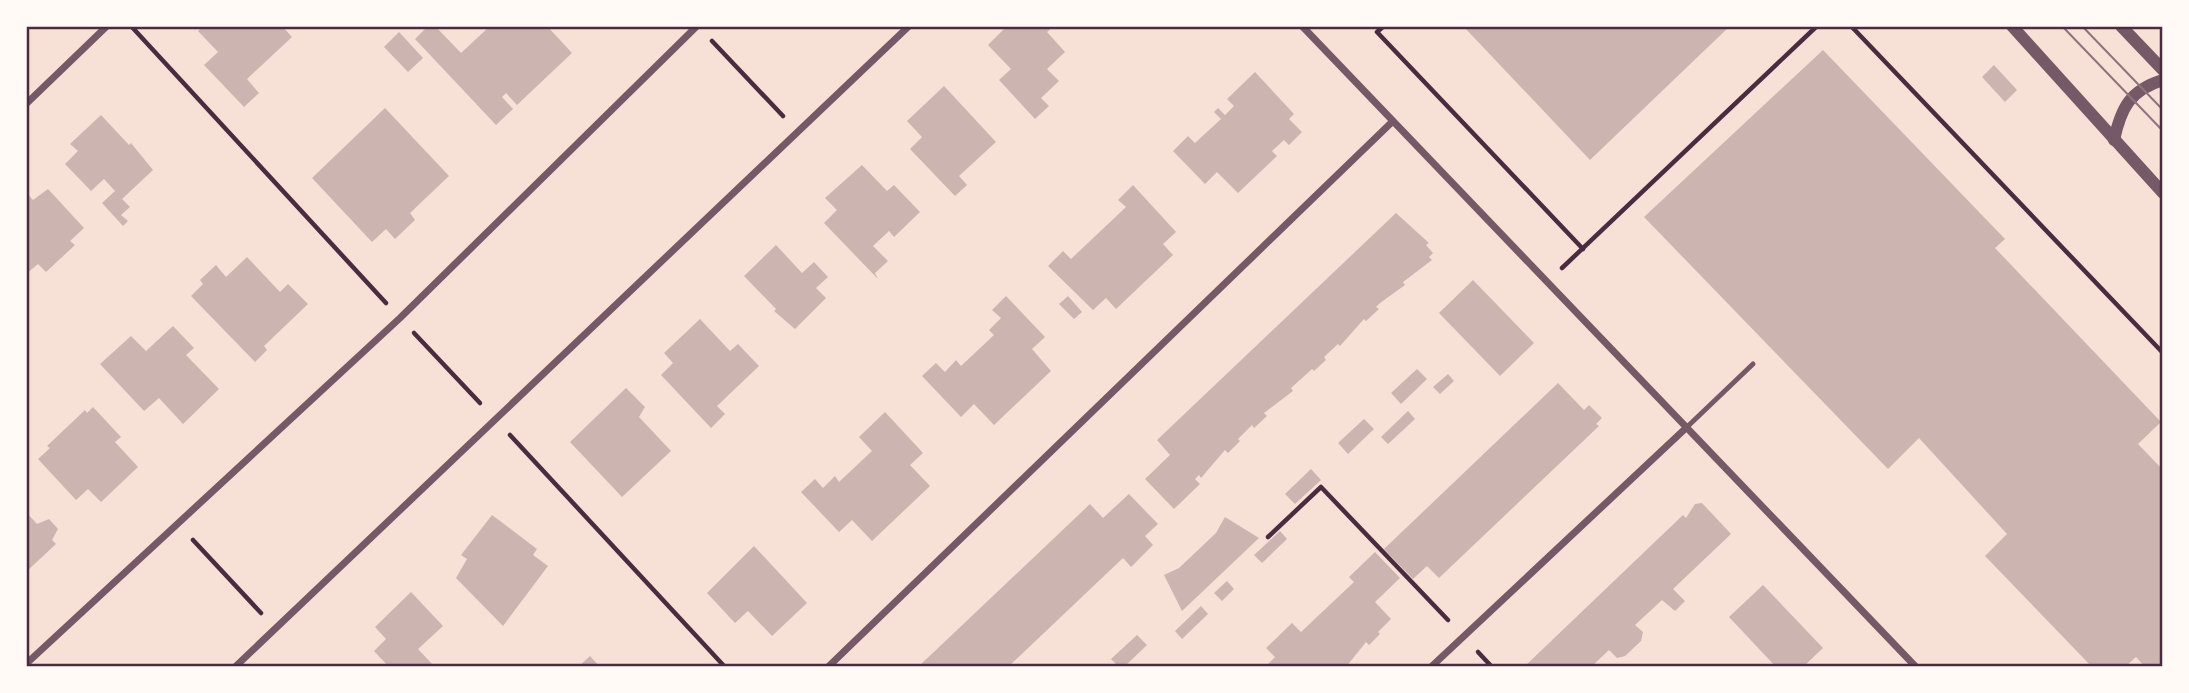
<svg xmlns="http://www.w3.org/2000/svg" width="2189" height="693" font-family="'Public Sans',sans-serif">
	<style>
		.building { fill: #ccb4b1 }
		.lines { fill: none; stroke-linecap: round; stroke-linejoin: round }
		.path { stroke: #4a2c40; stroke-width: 4.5 }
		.service { stroke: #755966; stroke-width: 5 }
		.minor { stroke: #755966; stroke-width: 7 }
		.tertiary { stroke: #755966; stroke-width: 12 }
		.tram { stroke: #8f747c; stroke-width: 2 }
		.neatline { fill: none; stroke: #4a2c40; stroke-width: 2.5 }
	</style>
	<rect width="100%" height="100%" fill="#f7e1d7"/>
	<g class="building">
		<path d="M203,26H282L292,37L247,79L259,93L244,107L204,65L218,52L198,31Z"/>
		<path d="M428,26H435L461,53L490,26H547L572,53L517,105L506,93L502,97L513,109L496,125L415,39Z"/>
		<path d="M1007,26H1054L1047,32L1065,52L1047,69L1059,81L1041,98L1049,106L1035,119L999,80L1011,69L988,45Z"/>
		<path d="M1463,26H1730L1590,160Z"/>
		<path d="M399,32L423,58L408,72L384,47Z"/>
		<path d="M1823,50L2005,239L1995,248L2161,422L2138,444L2163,470V667H2145L2136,657L2125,667H2092L1985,556L2007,534L1919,438L1888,469L1644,217Z"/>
		<path d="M1994,65L2017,90L2005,102L1982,77Z"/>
		<path d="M1255,72L1294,114L1289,119L1302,132L1289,145L1284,140L1272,151L1277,156L1238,193L1217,172L1205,184L1173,151L1188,136L1195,143L1221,119L1214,112L1218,108L1225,115L1234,106L1227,99Z"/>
		<path d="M944,86L996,142L959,176L967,185L955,196L910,149L922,137L907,121Z"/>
		<path d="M385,108L449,176L410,213L415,220L395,239L386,229L372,242L312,178Z"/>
		<path d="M101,115L129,145L131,143L153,170L122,199L130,207L121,215L128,221L123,226L102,203L115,191L104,179L91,191L65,164L78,151L70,144Z"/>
		<path d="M862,165L887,191L894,185L920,212L894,237L889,231L873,246L888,261L875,273L878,279L824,223L837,210L825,198Z"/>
		<path d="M1133,185L1176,232L1163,244L1173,255L1116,309L1106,298L1093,310L1048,266L1063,251L1071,259L1126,207L1118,200Z"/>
		<path d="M48,189L84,228L70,241L75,245L46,272L38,264L26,274V192L33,200Z"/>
		<path d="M1396,213L1429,243L1426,245L1433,253L1429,257L1432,260L1403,282L1405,285L1380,303L1376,307L1379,309L1366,321L1364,319L1340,346L1338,344L1324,357L1326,360L1314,371L1312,369L1291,388L1293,391L1264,413L1267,416L1254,428L1252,425L1238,439L1240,441L1228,453L1225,450L1201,478L1199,475L1195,479L1200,484L1174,509L1145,479L1170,455L1157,440Z"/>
		<path d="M776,245L802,273L814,262L828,277L816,288L826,298L795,329L774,311L776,309L744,276Z"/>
		<path d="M247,257L280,292L288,284L308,304L264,346L267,350L255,362L191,296L203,284L200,280L216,265L226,277Z"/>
		<path d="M1473,280L1534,343L1500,376L1439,313Z"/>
		<path d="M1006,296L1045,337L1032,349L1051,371L994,425L974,404L961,417L922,376L936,363L945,372L956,360L961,366L994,335L989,330L1001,318L992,310Z"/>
		<path d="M1068,296L1082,312L1074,319L1059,304Z"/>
		<path d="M700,319L730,351L738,344L759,366L717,406L725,414L711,428L661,375L673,363L664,353Z"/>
		<path d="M173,326L194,348L186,355L219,389L183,424L159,398L144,411L100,364L131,336L146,351Z"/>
		<path d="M1417,369L1427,379L1401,404L1391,393Z"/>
		<path d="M1448,374L1454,381L1440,394L1433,387Z"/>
		<path d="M1558,383L1584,410L1589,405L1602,418L1596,424L1599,426L1439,578L1427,566L1413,579L1384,549Z"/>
		<path d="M626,388L645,407L639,417L671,451L622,497L570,442Z"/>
		<path d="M93,407L121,437L115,442L138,467L101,502L88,489L76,500L38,459L50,448L47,446L85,410L87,413Z"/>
		<path d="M1408,411L1415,419L1388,444L1381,437Z"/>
		<path d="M885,412L923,453L910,465L930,486L872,541L852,520L839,532L801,492L815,479L823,488L835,476L839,482L856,466L872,451L859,437Z"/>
		<path d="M1364,419L1374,429L1348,454L1338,443Z"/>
		<path d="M1311,469L1321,480L1295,504L1285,494Z"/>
		<path d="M1129,494L1158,524L1145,536L1153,545L1131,567L1123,558L1008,667H918L1090,504L1103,518Z"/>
		<path d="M1702,503L1731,534L1673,589L1685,601L1675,611L1662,600L1635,625L1643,632L1641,641L1625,656L1617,658L1609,650L1591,667H1524L1683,515L1686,518L1695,504Z"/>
		<path d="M26,512L37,524L49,519L58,529L52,540L56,544L26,572Z"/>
		<path d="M492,515L537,549L533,555L548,566L503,626L456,578L467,559L461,555Z"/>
		<path d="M1225,517L1259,538L1182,611L1164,575L1179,568L1216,533Z"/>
		<path d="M1280,531L1287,539L1262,563L1254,555Z"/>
		<path d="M754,546L807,603L772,636L748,611L735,623L707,593Z"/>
		<path d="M1375,552L1400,578L1375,602L1391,619L1378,632L1380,634L1369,645L1366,642L1346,667H1265L1275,657L1266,648L1292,623L1301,632L1354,582L1349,577Z"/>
		<path d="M1227,581L1234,589L1222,601L1214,593Z"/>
		<path d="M1763,585L1823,648L1803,667H1776L1729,617Z"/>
		<path d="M411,592L443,626L418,649L432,664L429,667H389L374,651L386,639L375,627Z"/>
		<path d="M1201,606L1208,614L1182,639L1175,631Z"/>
		<path d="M1137,635L1147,645L1124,667H1119L1111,659Z"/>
		<path d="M590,656L600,667H578Z"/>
	</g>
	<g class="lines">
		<g class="path">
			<path d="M131,26L386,303"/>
			<path d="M1384,26L1377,32L1583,249"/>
			<path d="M1851,26L2163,353"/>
			<path d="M712,41L783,116"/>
			<path d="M1562,268L1817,26"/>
			<path d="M414,333L480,403"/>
			<path d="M510,435L725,667"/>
			<path d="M1268,537L1321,487L1448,620"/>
			<path d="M193,540L261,613"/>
			<path d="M1478,652L1492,667"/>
		</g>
		<path class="service" d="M1686,428L1753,364"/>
		<g class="minor">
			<path d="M1302,26L1916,667"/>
			<path d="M26,104L107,26"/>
			<path d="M26,664L400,318L697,26"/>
			<path d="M235,667L909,26"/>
			<path d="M828,667L1392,122"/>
			<path d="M1431,667L1686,428"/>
		</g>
		<g class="tertiary">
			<path d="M2012,26L2163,193"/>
			<path d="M2121,26L2163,70"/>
			<path d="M2114,140C2121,108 2130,90 2163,80"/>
		</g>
		<g class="tram">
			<path d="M2062,26L2163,131"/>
			<path d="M2082,26L2163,110"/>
		</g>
	</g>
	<rect width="2189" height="693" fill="none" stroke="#fffaf5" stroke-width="56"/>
	<rect x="28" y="28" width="2133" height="637" class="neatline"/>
</svg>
